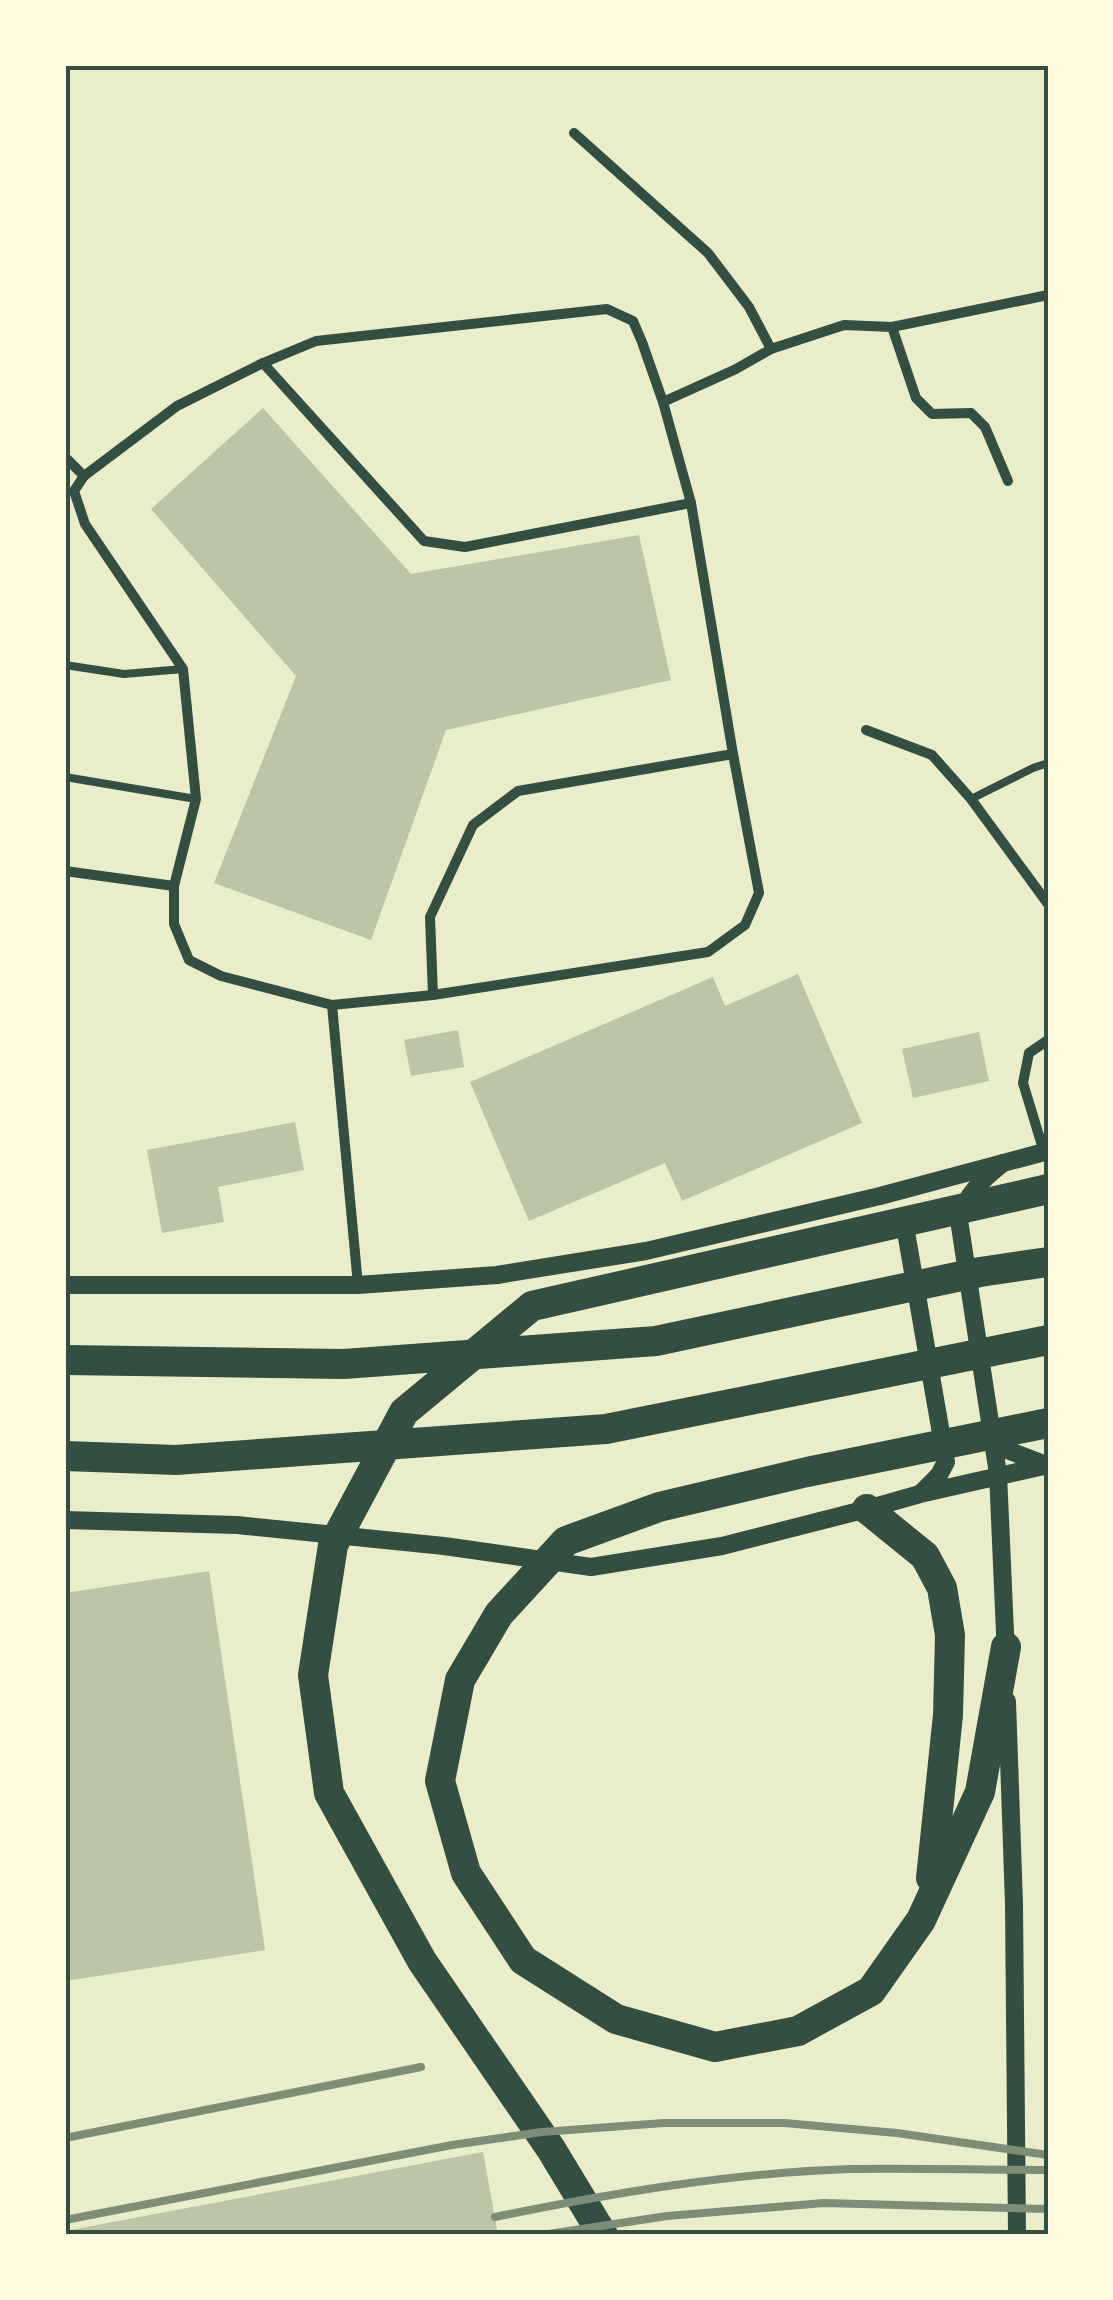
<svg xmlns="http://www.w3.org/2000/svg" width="1113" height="2300" font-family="'Roboto Condensed',sans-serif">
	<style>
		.building { fill: #bcc5a7 }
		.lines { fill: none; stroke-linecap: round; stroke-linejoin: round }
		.service { stroke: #344e41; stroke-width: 8 }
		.minor { stroke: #344e41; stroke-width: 10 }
		.tertiary { stroke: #344e41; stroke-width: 18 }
		.motorway { stroke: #344e41; stroke-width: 30 }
		.rail { stroke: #7c8e77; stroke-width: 8 }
		.neatline { fill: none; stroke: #344e41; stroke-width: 4 }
	</style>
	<rect width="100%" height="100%" fill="#e9edc9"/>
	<g class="building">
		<path d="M263,408L411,574L639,535L671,680L446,730L371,940L214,883L296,676L151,509Z"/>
		<path d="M798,974L862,1123L682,1201L665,1163L529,1221L470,1082L713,977L725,1006Z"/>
		<path d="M458,1030L464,1067L411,1076L404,1040Z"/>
		<path d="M979,1032L989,1081L913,1098L902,1049Z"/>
		<path d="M295,1122L304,1170L218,1187L224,1222L162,1233L147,1150Z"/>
		<path d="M209,1571L265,1950L65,1981V1593Z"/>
		<path d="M483,2152L498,2235H65V2231Z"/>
	</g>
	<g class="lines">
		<g class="service">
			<path d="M65,665L124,674L183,669"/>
			<path d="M65,777L196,799"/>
			<path d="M971,799L1033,768L1048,763"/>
		</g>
		<g class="minor">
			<path d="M574,133L708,253L749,307L771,349"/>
			<path d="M607,309L633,321L642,342L663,402L691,503L733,754L759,893L745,925L708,952L433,995L332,1005L221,976L189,960L174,924V886L196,799L183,669L85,524L74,491L84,476L177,406L263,363L316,341Z"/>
			<path d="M892,327L916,398L932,414L971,413L985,427L1008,481"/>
			<path d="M263,363L424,541L465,547L691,503"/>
			<path d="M663,402L736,369L771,349L844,325L892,327L1048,295"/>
			<path d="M65,457L84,476"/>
			<path d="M866,730L932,755L971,799L1048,904"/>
			<path d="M65,871L174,886"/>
			<path d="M433,995L430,917L473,825L518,791L733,754"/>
			<path d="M332,1005L358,1285"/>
			<path d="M1044,1152L1023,1083L1029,1053L1048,1040"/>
		</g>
		<g class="tertiary">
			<path d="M1003,1163C983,1179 965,1195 959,1220L998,1474L1006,1655"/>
			<path d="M900,1218L906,1232L946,1462L939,1475L921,1493"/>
			<path d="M65,1285H358L497,1275L646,1251L880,1196L1048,1151"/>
			<path d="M992,1444L1046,1465"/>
			<path d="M65,1520L237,1525L444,1546L591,1567L722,1546L867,1509L920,1494L1048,1465"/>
			<path d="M1007,1701L1014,1904L1017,2235"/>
		</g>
		<g class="motorway">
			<path d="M65,1360L344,1364L656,1341L980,1272L1048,1262"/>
			<path d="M65,1456L176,1460L606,1429L1048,1340"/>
			<path d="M867,1509L925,1556L942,1588L950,1635L948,1715L931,1878"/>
			<path d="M1006,1647L980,1792L921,1920L871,1991L798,2031L715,2047L616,2019L523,1960L466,1873L440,1781L460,1680L499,1614L566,1541L659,1507L807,1472L1048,1423"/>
			<path d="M603,2235L551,2149L422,1961L329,1793L313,1675L333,1545L404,1412L532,1306L1048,1189"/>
		</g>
		<g class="rail">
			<path d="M65,2138L421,2067"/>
			<path d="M495,2217C612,2193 730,2173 850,2169C916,2168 982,2170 1048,2170"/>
			<path d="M65,2220L452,2145L542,2132L664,2123H784L897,2133L1048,2155"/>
			<path d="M542,2235L667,2216L824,2203L1048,2209"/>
			<path d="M936,2235H1015"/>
		</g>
	</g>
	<rect width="1113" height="2300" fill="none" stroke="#fefae0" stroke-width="135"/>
	<rect x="68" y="68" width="978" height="2164" class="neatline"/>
</svg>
